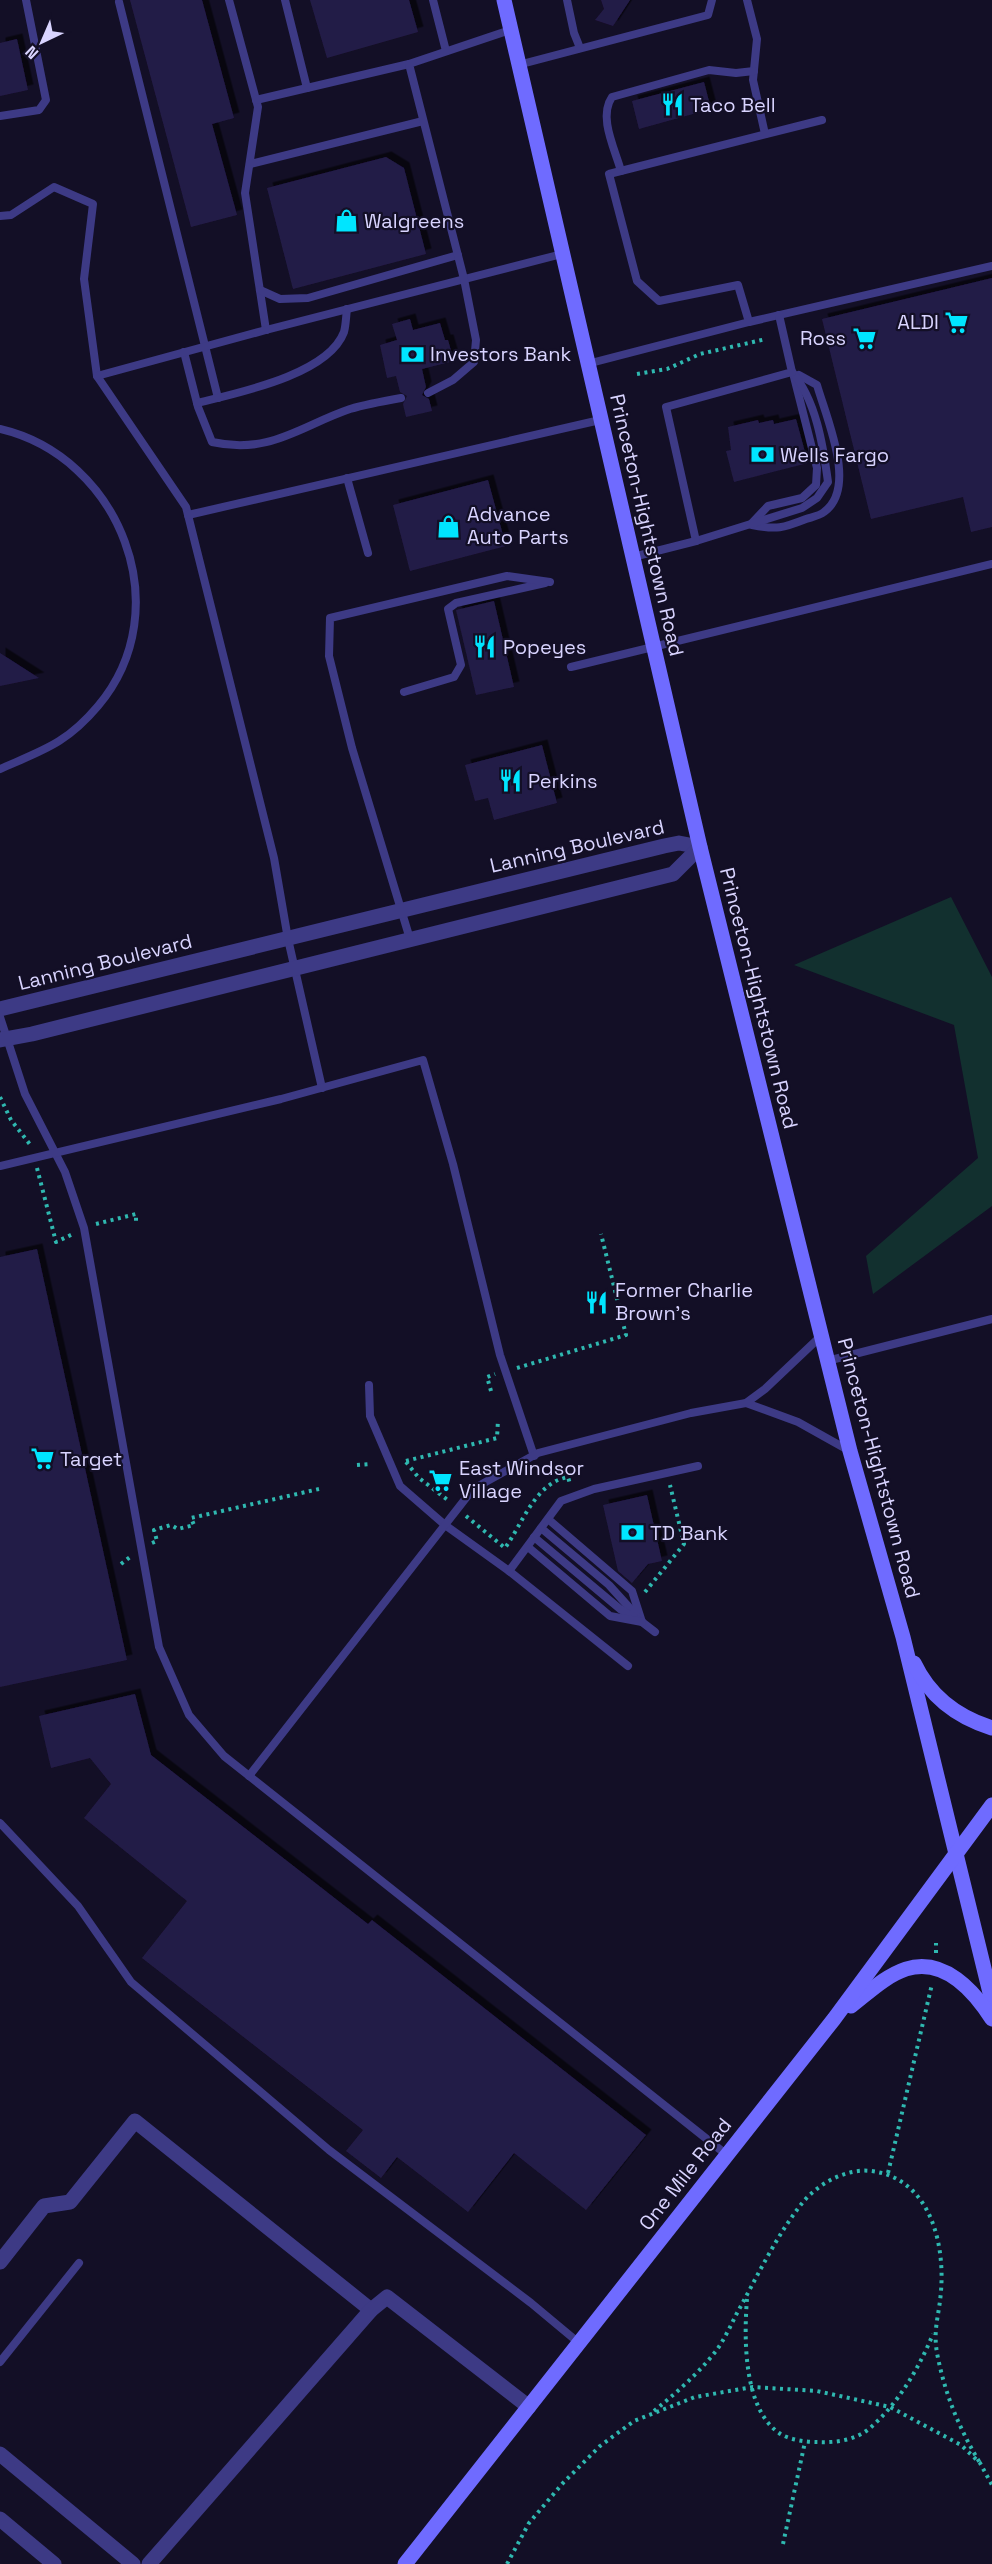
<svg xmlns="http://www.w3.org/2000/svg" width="992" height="2564" font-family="'Space Grotesk',sans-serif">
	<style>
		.green { fill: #12302f }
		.building { fill: #241b47; filter: url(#shadow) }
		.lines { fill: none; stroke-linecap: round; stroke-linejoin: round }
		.path { stroke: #2fb8b0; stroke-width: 4; stroke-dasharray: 3 4.5; stroke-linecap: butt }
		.lane { stroke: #3d3a85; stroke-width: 8 }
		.street { stroke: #3d3a85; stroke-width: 15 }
		.secondary { stroke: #6f6bff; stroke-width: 15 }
		.labels { text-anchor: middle; stroke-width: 4.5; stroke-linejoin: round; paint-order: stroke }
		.poi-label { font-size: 20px; fill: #d9d4ff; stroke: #130f26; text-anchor: start }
		.street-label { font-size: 20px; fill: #d9d4ff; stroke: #130f26 }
	</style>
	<defs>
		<filter id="shadow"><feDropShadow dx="5.5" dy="-5.5" stdDeviation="0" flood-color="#0009"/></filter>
	</defs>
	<rect width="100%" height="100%" fill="#130f26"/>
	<path class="green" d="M951,897L992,977V1206L873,1294L866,1256L978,1158L954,1025L794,965Z"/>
	<g class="building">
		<path d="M130,0H202L234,118L212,124L237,215L191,227Z"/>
		<path d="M310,0H409L418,32L327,58Z"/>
		<path d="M601,0H630L613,26L595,20L604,9Z"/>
		<path d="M17,39L28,90L0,96V43Z"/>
		<path d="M704,82L711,109L639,129L632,101Z"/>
		<path d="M386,157L404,168L426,254L293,289L267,188Z"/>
		<path d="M992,278V527L971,532L963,497L871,519L822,319Z"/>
		<path d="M410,319L413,330L440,323L445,340H448L454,361L422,369L426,387L422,395L429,399L432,411L406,417L403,404L407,396L400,392L396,376L387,378L380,345L397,340L392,324Z"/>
		<path d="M796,419L808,463L734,482L726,451L731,450L728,427L758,420L759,423L773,420L774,424Z"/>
		<path d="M488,480L506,546L410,571L393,505Z"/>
		<path d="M494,601L514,687L476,695L456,610Z"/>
		<path d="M0,653L39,678L0,686Z"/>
		<path d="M542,745L557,803L494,820L488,798L475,801L465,765Z"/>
		<path d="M37,1249L127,1660L0,1687V1257Z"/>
		<path d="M647,1495L662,1561L648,1564L632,1583L618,1571L603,1505Z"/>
		<path d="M135,1694L151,1755L368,1924L372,1920L646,2135L586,2210L514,2153L468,2212L397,2157L381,2178L346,2151L363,2130L142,1958L187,1901L84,1818L111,1784L90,1758L51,1768L39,1716Z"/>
	</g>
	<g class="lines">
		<g class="path">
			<path d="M802,333H812"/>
			<path d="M637,374L667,369L700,354L766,339"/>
			<path d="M0,1097L11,1120L32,1147"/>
			<path d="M37,1168L56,1242L73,1234"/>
			<path d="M96,1224L136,1214V1221"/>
			<path d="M517,1368L626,1335L601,1234"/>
			<path d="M491,1391L487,1377L495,1374"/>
			<path d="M406,1461L497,1438L498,1420"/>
			<path d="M406,1462L419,1478L449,1501"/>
			<path d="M357,1465L370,1464"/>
			<path d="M466,1516L505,1548C523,1523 535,1483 568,1477L570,1484"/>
			<path d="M152,1543L157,1541L154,1530L171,1525L178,1529L194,1525L191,1518L319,1489"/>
			<path d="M121,1564L130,1557"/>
			<path d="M645,1592L684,1544L670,1485"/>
			<path d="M936,1953V1943"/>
			<path d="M888,2173L932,1984"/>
			<path d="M747,2299C744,2337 743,2408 779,2433C789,2440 806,2442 818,2442C836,2443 856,2440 870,2428C898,2404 919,2368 933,2334"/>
			<path d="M654,2411C676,2393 698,2374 716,2351C724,2340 730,2327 736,2315C757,2277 776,2236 803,2202C819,2183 847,2168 871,2171C929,2178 945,2241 941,2291C939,2318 932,2330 938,2358C946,2397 960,2430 980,2463"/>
			<path d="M783,2544L805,2442"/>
			<path d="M507,2564L529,2523L563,2483L600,2446L634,2421L695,2397L753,2387L817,2391L890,2407L961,2445L980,2463L992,2485"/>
		</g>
		<g class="lane">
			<path d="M229,0L258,107L245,193L266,330"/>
			<path d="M285,0L307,88"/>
			<path d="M433,0L446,51"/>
			<path d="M567,0L574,33L580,48"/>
			<path d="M747,0L757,39L753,80L765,134"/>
			<path d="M119,2L218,398"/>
			<path d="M518,65L708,15L712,0"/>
			<path d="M256,100L409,64"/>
			<path d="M0,116L39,110L46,100L26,0"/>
			<path d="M250,164L423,121"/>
			<path d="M621,171C615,149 598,117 612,97L709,70L736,73L754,71"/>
			<path d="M0,216L11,215L54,187L93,204L84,279L97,376L186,507L274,858L288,939L322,1088"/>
			<path d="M260,290L280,299L308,298L458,255"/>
			<path d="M749,322L738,285L659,301L637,281L609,174L822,120"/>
			<path d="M184,352L198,407L212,442C270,455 300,426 350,409C367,404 384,401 401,398"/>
			<path d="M587,364L749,322L992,266"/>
			<path d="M97,376L266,330L562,254"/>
			<path d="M428,393L453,380L474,362L476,340L464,279L409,64L510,30"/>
			<path d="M197,403C237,393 328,375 344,332C346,325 346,316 347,309"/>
			<path d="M0,429C120,457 180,609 98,706C66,744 43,750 0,769"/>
			<path d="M347,478L368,553"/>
			<path d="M188,515L600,420"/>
			<path d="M752,523L768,506L802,498L816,485L817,468L793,373"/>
			<path d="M752,525C777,530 783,528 806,519C812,517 819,516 824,512C858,488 826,417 817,385L799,375"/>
			<path d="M696,541L802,508L817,498L828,482C823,445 816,400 792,372"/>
			<path d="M633,557L696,541L666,407L792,372L779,315"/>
			<path d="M571,667L992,564"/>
			<path d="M404,692L454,677L461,665L448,609L456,603L545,583"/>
			<path d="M410,939L352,748L329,656L330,618L507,576L550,582"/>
			<path d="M0,1017L25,1094L65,1172L84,1228L159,1647L189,1715L224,1756L727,2155"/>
			<path d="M0,1166L281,1099L423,1060L453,1164L500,1355L534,1456"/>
			<path d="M827,1361L992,1319"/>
			<path d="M369,1385L370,1416L400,1486L445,1525L509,1571L628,1666"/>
			<path d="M746,1403L798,1422L848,1450"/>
			<path d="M548,1519L632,1591L642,1622L655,1632"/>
			<path d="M541,1528L609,1585L637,1616"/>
			<path d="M534,1537L620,1609L638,1620"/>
			<path d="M528,1547L610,1616L642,1622"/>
			<path d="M509,1571L561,1501L594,1489L698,1466"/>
			<path d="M249,1776L473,1489L538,1453L691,1413L746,1403L765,1389L821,1336"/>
			<path d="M0,1823L78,1906L131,1982L329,2150L531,2303L579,2343"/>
			<path d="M0,2362L79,2263"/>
		</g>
		<g class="street">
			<path d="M0,1009L664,846L679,843L700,847"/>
			<path d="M0,1040L32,1034L673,874L700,847"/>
			<path d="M0,2262L44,2206L70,2202L135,2121L371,2310"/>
			<path d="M0,2454L133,2564"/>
			<path d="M0,2519L54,2564"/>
			<path d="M149,2564L371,2310L387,2297L529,2407"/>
		</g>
		<g class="secondary">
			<path d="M504,0L700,847L850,1451L903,1637L992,2001"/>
			<path d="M914,1663C930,1697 957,1717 992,1728"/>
			<path d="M851,2006C868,1993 885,1976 906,1969C944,1957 974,1991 992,2019"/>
			<path d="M405,2564L834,2019L992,1805"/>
		</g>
	</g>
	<defs>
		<symbol id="restaurant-bare" viewBox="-9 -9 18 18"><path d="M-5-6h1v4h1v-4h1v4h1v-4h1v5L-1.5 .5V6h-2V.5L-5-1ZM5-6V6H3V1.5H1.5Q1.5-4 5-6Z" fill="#00e5ff" stroke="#130f26" stroke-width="2.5" paint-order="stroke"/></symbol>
		<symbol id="shop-bare" viewBox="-9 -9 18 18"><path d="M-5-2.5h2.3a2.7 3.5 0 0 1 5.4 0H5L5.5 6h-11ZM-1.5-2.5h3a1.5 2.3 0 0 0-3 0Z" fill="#00e5ff" stroke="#130f26" stroke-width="2.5" paint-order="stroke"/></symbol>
		<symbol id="supermarket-bare" viewBox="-9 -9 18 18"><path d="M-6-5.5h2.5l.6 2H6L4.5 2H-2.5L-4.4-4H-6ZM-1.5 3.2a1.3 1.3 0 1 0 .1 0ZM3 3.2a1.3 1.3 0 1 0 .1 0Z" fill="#00e5ff" stroke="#130f26" stroke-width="2.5" paint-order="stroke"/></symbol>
		<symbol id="bank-bare" viewBox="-9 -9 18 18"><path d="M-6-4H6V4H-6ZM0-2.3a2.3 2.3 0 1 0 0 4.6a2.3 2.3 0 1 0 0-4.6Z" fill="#00e5ff" stroke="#130f26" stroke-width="2.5" paint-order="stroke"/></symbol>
	</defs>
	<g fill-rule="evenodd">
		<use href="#restaurant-bare" x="656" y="88" width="33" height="33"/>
		<use href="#shop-bare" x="330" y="204" width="33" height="33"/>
		<use href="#supermarket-bare" x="940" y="306" width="33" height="33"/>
		<use href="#supermarket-bare" x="848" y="322" width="33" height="33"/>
		<use href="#bank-bare" x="396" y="338" width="33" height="33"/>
		<use href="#bank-bare" x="746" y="438" width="33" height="33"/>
		<use href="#shop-bare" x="432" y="510" width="33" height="33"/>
		<use href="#restaurant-bare" x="468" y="630" width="33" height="33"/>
		<use href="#restaurant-bare" x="494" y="764" width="33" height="33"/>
		<use href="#restaurant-bare" x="580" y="1286" width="33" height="33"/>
		<use href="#supermarket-bare" x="26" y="1442" width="33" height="33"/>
		<use href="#supermarket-bare" x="424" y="1464" width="33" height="33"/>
		<use href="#bank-bare" x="616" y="1516" width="33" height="33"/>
	</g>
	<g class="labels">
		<g class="poi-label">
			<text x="690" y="112">Taco Bell</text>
			<text x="364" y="228">Walgreens</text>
			<text x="939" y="329" text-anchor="end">ALDI</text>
			<text x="846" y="345" text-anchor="end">Ross</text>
			<text x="430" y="361">Investors Bank</text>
			<text x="780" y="462">Wells Fargo</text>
			<text x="467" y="521">Advance<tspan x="467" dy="23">Auto Parts</tspan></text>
			<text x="503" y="654">Popeyes</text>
			<text x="528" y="788">Perkins</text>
			<text x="615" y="1297">Former Charlie<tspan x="615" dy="23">Brown's</tspan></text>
			<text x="60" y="1466">Target</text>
			<text x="459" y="1475">East Windsor<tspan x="459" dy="23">Village</tspan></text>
			<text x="650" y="1540">TD Bank</text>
		</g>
		<g class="street-label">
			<text transform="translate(647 525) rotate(77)" y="7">Princeton-Hightstown Road</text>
			<text transform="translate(577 846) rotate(-13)" y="7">Lanning Boulevard</text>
			<text transform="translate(105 962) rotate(-14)" y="7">Lanning Boulevard</text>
			<text transform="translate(759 998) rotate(76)" y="7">Princeton-Hightstown Road</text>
			<text transform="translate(879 1468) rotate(75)" y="7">Princeton-Hightstown Road</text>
			<text transform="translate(685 2174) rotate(-52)" y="7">One Mile Road</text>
		</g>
	</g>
	<g transform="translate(42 42) rotate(224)" stroke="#130f26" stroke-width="4.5" paint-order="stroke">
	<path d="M0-4.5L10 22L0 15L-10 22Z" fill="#d9d4ff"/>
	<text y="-9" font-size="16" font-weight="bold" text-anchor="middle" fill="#d9d4ff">N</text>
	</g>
</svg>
